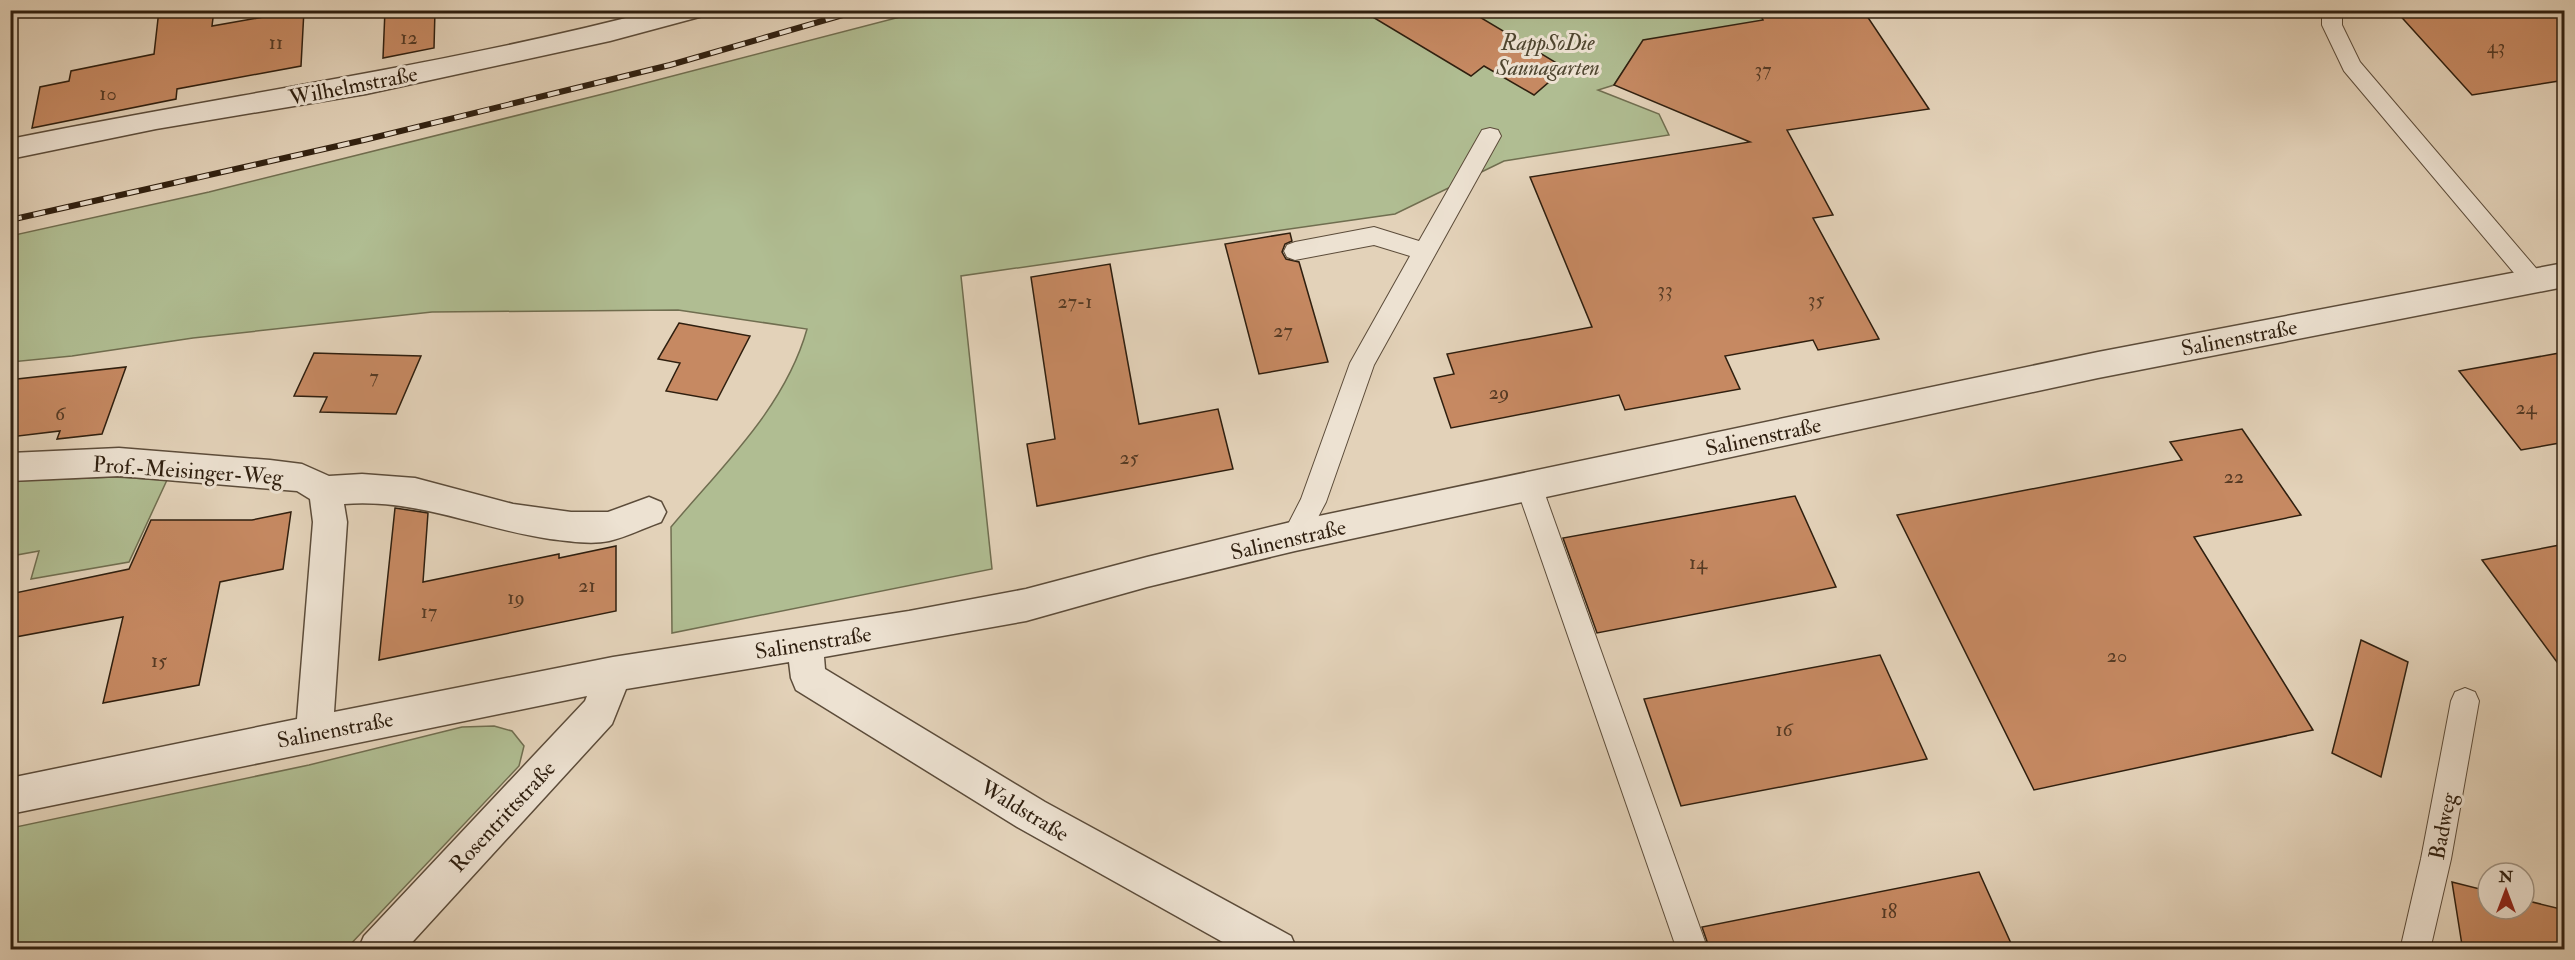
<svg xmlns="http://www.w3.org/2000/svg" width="2575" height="960" font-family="'IM FELL Double Pica',serif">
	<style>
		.green { fill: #b0bd92; stroke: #706e50; stroke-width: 1.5 }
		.building { fill: #c68962; stroke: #2f1f0f; stroke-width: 1.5 }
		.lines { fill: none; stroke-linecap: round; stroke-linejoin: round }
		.service-casing { stroke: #5c4c3a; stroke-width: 2 }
		.minor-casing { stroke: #5c4c3a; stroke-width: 3 }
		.service { fill: #ede2d2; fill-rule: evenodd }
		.minor { fill: #ede2d2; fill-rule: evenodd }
		.rail-casing { stroke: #2f1f0f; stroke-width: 6 }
		.rail { stroke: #ede2d2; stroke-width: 4; stroke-dasharray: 12; stroke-linecap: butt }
		.labels { text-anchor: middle; stroke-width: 6; stroke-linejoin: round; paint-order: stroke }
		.number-label { font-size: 20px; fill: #553a24 }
		.park-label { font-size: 22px; font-style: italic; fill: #4f4630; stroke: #ede2d2 }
		.street-label { font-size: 22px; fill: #2f1f0f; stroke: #ede2d2 }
	</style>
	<rect width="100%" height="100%" fill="#e3d2b9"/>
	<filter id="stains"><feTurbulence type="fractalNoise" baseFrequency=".00333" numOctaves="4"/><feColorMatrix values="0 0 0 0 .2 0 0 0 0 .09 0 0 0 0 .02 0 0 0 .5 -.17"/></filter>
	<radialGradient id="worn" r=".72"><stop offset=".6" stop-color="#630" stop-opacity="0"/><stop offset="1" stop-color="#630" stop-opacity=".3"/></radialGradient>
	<g class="green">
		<path d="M1638,10L1640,15L1660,10H1764L1765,20L1635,53L1614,85L1598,90L1659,114L1669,135L1504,161L1395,214L961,276L992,569L672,633L671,527C721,467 785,408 807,329L678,310L432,312L193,338L72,356L11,362L10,236L209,192L611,92L923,11Z"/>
		<path d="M114,477L167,480L129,562L31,579L39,551L11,556V481Z"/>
		<path d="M494,726L512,731L524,746L519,766L346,949H11V828L309,765L462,727Z"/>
	</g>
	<g class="building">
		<path d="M159,10H214L212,26L304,10L301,66L177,89L176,99L32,128L40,87L69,81L71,71L154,54Z"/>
		<path d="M385,10H435L434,48L383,58Z"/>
		<path d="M1361,10H1468L1565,68L1534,95L1484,66L1471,76Z"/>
		<path d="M1758,10H1863L1929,109L1787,130L1833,215L1813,218L1879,339L1818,350L1813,340L1725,356L1740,389L1625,410L1619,395L1451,428L1434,378L1454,374L1447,354L1592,327L1530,177L1750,142L1614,85L1643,40L1763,20Z"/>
		<path d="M2395,10H2565V80L2472,95Z"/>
		<path d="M1290,233L1292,241L1285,244L1282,252L1286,259L1299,262L1328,362L1259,374L1225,244Z"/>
		<path d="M1110,264L1139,424L1218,409L1233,469L1037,506L1027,444L1055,439L1031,277Z"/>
		<path d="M679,323L750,336L717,400L666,391L680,363L658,359Z"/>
		<path d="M2565,352V442L2521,450L2459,371Z"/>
		<path d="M314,353L347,354L421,356L396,414L320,412L327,397L294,396Z"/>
		<path d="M126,367L102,434L57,439L60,431L10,437V395L17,379Z"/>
		<path d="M2242,429L2301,515L2194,537L2313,730L2034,790L1897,515L2182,460L2170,442Z"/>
		<path d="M1795,496L1836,587L1597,633L1563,538Z"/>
		<path d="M395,508L428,513L423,582L559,554V558L616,546V611L379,660Z"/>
		<path d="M291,512L283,569L220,582L199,685L103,703L123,617L10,638V594L129,569L151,520H252Z"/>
		<path d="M2565,544V673L2482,560Z"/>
		<path d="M2361,640L2408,662L2381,777L2332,753Z"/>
		<path d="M1880,655L1927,759L1681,806L1644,699Z"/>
		<path d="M1979,872L2014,950H1710L1702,927Z"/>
		<path d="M2452,882L2488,891V909H2524V900L2565,910V950H2480L2462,945Z"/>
	</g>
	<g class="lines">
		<defs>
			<g id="service">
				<path d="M2322,10H2342V25L2360,62L2541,274L2545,280L2541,286L2533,289L2525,286L2344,71L2322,25Z"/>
				<path d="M1490,128L1498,130L1501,136L1374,365L1326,502L1304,544L1295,547L1286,544L1282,536L1301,499L1350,363L1410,256L1374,245L1295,260L1287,257L1284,251L1287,245L1295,242L1374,227L1419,241L1482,130Z"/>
				<path d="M1529,475L1538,478L1542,486L1708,950H1677L1516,486L1520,478Z"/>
				<path d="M2465,688L2475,692L2479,701L2451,859L2430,950H2400L2421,859L2451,701L2455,692Z"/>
			</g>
			<g id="minor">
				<path d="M657,10H707L703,16L610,41L366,94L156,129L10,159V139C226,95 444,66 657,10Z"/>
				<path d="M2564,263V287L2098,378L1295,551L1147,587L1026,621L824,657L825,669L1045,802L1291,936L1297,950H1237L1019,828L796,690L791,678L789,662L626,689L612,724L405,950H358L364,936L585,701L587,696L10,814V778L297,719L313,522L310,499L297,491L119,476L10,481V453L119,448L270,460L302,464L329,476L362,474L415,478L513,504L571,512H608L649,497L661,502L666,512L661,522C644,528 627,537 609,541C591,545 568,541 550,539C481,529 416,498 344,504L347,522L334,712L613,657L909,611L1026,589L1147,557L1295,521L2098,352Z"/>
			</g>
		</defs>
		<use href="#service" class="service-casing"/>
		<use href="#minor" class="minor-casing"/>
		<use href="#service" class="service"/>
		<use href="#minor" class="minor"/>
		<defs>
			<path id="rail" d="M10,220L364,140L670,65L860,10"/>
		</defs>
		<use href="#rail" class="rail-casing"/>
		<use href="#rail" class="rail"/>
	</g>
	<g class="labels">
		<g class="number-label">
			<text x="409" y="44">12</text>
			<text x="276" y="49">11</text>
			<text x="2496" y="53">43</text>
			<text x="1763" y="76">37</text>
			<text x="108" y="100">10</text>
			<text x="1665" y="296">33</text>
			<text x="1816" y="306">35</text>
			<text x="1075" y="308">27-1</text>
			<text x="1283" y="337">27</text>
			<text x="374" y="383">7</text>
			<text x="1499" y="399">29</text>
			<text x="2526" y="414">24</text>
			<text x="60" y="420">6</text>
			<text x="1129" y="464">25</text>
			<text x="2234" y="483">22</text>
			<text x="1698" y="569">14</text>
			<text x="587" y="592">21</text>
			<text x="516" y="604">19</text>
			<text x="429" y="618">17</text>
			<text x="2117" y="662">20</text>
			<text x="159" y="667">15</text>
			<text x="1784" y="736">16</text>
			<text x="1889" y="918">18</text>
		</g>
		<g class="park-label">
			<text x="1548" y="50">RappSoDie<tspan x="1548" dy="25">Saunagarten</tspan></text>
		</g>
		<g class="street-label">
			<text transform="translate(353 85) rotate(-11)" y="8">Wilhelmstraße</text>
			<text transform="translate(2239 337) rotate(-11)" y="8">Salinenstraße</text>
			<text transform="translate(1763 436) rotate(-12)" y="8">Salinenstraße</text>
			<text transform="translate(188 470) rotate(4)" y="8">Prof.-Meisinger-Weg</text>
			<text transform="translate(1288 539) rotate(-13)" y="8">Salinenstraße</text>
			<text transform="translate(813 642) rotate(-9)" y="8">Salinenstraße</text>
			<text transform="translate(335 729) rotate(-11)" y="8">Salinenstraße</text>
			<text transform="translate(1025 810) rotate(31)" y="8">Waldstraße</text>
			<text transform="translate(502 816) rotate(-47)" y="8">Rosentrittstraße</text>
			<text transform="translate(2442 826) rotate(-79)" y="8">Badweg</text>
		</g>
	</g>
	<rect width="2575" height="960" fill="none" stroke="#e3d2b9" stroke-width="36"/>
	<rect x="12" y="12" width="2551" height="936" fill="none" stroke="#2f1f0f" stroke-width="3"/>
	<rect x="18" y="18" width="2539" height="924" fill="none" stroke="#2f1f0f" stroke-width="1.5"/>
	<g transform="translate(2506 891)"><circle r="28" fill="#ede2d2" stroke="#a19484" stroke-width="1.5"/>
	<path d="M0-4.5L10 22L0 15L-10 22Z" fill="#8f2418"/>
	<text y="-9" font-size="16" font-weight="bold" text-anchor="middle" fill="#2f1f0f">N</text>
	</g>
	<rect width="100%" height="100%" filter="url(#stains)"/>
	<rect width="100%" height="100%" fill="url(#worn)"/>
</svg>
